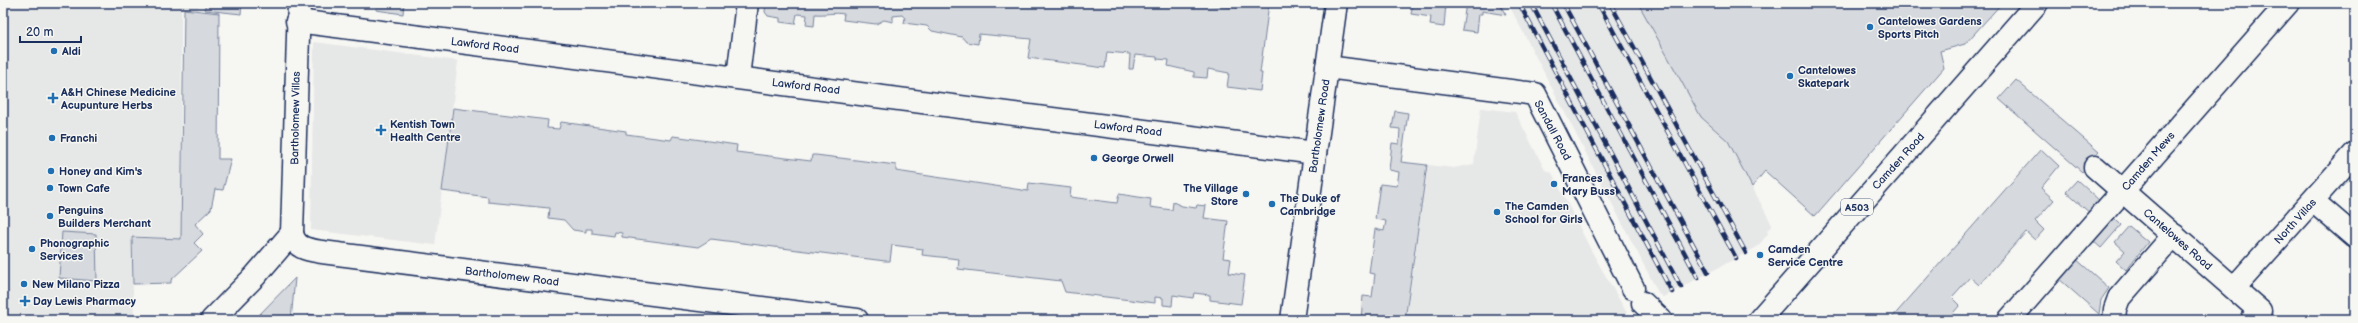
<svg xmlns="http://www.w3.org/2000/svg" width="2358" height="323" font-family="'Balsamiq Sans',sans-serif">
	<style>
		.built { fill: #e6e7e7 }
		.green { fill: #d6d9dd; stroke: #78849e }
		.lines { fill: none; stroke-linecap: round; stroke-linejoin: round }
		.minor-casing { stroke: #1b2f5e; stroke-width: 25 }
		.highway-casing { stroke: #1b2f5e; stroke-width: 25 }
		.minor { stroke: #f6f6f2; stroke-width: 22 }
		.highway { stroke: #f6f6f2; stroke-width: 22 }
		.rail-casing { stroke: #1b2f5e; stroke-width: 4.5 }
		.rail { stroke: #f6f6f2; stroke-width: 3; stroke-dasharray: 9; stroke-linecap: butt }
		.poi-dot { fill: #1f6fb2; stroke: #f6f6f2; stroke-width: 1.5 }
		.labels { text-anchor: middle; stroke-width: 3; stroke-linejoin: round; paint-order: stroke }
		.shield { fill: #f6f6f2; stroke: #5d6b8a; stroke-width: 1 }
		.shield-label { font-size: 10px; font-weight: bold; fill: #1b2f5e }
		.poi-label { font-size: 11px; font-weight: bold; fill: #1b2f5e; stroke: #f6f6f2; text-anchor: start }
		.street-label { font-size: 11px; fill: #1b2f5e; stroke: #f6f6f2 }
	</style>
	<rect width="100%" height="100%" fill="#f6f6f2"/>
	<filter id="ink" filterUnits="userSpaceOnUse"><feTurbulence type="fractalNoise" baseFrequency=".025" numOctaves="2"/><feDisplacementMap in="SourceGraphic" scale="8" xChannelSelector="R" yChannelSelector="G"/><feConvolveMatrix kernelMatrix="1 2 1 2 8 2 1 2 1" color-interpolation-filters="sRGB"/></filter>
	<g filter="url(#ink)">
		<g class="built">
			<path d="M8,3H199L198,10L181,8V239L131,236L134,320H8L3,302V6Z"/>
			<path d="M1508,3H1638L1701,117L1728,141L1772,225L1767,231L1768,234L1757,247L1663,297L1659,294Z"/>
			<path d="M314,42L458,61L435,245L311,230Z"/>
			<path d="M1481,108L1515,112L1545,170L1552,173L1593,254L1631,320H1406L1428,165L1454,168L1474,164Z"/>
		</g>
		<g class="green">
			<path d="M205,3H242L241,14L205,10Z"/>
			<path d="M377,3H404L403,14L376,10Z"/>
			<path d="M766,3H1187V6L1193,7L1194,3L1240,8V3H1269L1260,73H1262L1260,91L1227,87L1229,73L1208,69L1207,78L1194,77V72L1168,66L1169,60L1157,59V57L1135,55L1133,69H1129L1130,54L1107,52L1105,68L1028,58L1031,39L979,34L978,44L966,42L962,37L932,31L927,26L904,23L905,18L902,15L893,16V22L884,20L876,24L843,20L844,14C833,12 826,15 815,14L814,26L806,25L807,15L797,14L795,24L780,22V18L768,16L765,12Z"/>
			<path d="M1413,3H1446L1444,27L1430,25L1431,17L1411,14Z"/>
			<path d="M1466,3H1499L1506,15L1482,11V14H1479L1477,32L1462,30Z"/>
			<path d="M1638,3H2002L1965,44L1940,51L1944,68L1815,216L1765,171L1752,187L1728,141L1701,117Z"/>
			<path d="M184,9L219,13L218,159H231L223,190L215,189L211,209L195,224L203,234L194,243L202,251L171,280V283L133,284L132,237L181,239Z"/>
			<path d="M2016,80L2099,152L2082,172L1999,99Z"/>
			<path d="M453,108L548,120L547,128L559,129L561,122L626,131V134L671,140L673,136L737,145L736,152L811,161L812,155H816L896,165V171L1028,191L1029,183L1071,188L1070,197L1117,203L1119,194L1151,199L1150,207L1172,210L1173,202L1182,206L1196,208L1197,205L1206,206L1204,218L1228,221L1223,258L1231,259L1229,273L1245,275L1241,304L1210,300V295L1194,293L1193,298L1173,295L1172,306L1163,305V298L1155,297V303L1065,292L1061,281L958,269L959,259L922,255L923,249L892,245L890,261H885L711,239L698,247L622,237V233L615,232L614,236L592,233V229H586V232L573,230L564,220L548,218L549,208L488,202V197L442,191Z"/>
			<path d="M1395,111L1408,113L1401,162L1427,165L1405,320H1361L1363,296L1372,297L1375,274L1369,273L1375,229L1384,231L1386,221L1375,219L1380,184L1397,186L1399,172L1389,170L1392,143L1399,144L1400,129L1392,128Z"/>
			<path d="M2041,149L2059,166L2041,188L2054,200L2035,221L2044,230L2035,240L2026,232L1979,285L1970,277L1952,297L1960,305L1947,320H1890Z"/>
			<path d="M2077,180L2101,202L2091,214L2066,192Z"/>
			<path d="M2112,216L2121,225L2101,248L2092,240Z"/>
			<path d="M2129,226L2148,242L2126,270L2116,261L2125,251L2115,242Z"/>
			<path d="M62,232L96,234L97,281L59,278Z"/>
			<path d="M2075,258L2109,288L2101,300L2099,314L2058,278Z"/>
			<path d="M295,278L291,320H265L259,315Z"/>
			<path d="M309,314L344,320H308Z"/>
		</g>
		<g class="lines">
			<defs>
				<g id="minor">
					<path d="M299,3L292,233C295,249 309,250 322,252L857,320"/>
					<path d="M297,21L1315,153"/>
					<path d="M1327,67L1535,94L1633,288"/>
					<path d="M738,77L747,3"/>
					<path d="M2095,167L2260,311L2252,320"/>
					<path d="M2313,201L2355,237"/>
					<path d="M2234,288L2355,153"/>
					<path d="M1643,303L1661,320"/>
					<path d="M212,320L255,276L292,233"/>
					<path d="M1292,320L1336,3"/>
					<path d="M2009,320L2288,3"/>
					<path d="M2114,320L2115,309L2119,298L2174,235"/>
				</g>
				<path id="highway" d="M1759,320L2037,3"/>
			</defs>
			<use href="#minor" class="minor-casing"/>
			<use href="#highway" class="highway-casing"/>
			<use href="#minor" class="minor"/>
			<use href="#highway" class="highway"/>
			<defs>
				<g id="rail">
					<path d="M1519,3L1672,292"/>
					<path d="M1531,3L1681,287"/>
					<path d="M1551,3L1698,278"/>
					<path d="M1563,3L1708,272"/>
					<path d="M1598,3L1736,258"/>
					<path d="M1610,3L1746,253"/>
				</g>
			</defs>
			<use href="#rail" class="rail-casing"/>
			<use href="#rail" class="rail"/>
		</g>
	</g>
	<g class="poi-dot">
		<circle cx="1870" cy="27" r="4"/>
		<circle cx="54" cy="51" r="4"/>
		<circle cx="1790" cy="76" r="4"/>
		<path d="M51 92h4v4h4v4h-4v4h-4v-4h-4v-4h4z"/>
		<path d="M379 124h4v4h4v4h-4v4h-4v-4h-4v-4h4z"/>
		<circle cx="52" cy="138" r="4"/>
		<circle cx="1094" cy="158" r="4"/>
		<circle cx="51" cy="171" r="4"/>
		<circle cx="1554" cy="184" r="4"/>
		<circle cx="50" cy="188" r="4"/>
		<circle cx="1246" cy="194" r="4"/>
		<circle cx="1272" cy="204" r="4"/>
		<circle cx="1497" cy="212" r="4"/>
		<circle cx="50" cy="216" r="4"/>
		<circle cx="32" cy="249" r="4"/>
		<circle cx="1760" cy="255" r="4"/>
		<circle cx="24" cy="284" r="4"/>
		<path d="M23 295h4v4h4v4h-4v4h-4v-4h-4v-4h4z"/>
	</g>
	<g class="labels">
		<rect class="shield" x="1841" y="199" width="32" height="16" rx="3"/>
		<g class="shield-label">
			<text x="1857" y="211">A503</text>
		</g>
		<g class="poi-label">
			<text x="1878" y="25">Cantelowes Gardens<tspan x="1878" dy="13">Sports Pitch</tspan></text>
			<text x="62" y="55">Aldi</text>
			<text x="1798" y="74">Cantelowes<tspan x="1798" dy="13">Skatepark</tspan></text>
			<text x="61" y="96">A&amp;H Chinese Medicine<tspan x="61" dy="13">Acupunture Herbs</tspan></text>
			<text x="390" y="128">Kentish Town<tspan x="390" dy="13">Health Centre</tspan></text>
			<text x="60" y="142">Franchi</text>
			<text x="1102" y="162">George Orwell</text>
			<text x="59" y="175">Honey and Kim's</text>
			<text x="1562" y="182">Frances<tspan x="1562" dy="13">Mary Buss</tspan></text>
			<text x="58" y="192">Town Cafe</text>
			<text x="1238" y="192" text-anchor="end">The Village<tspan x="1238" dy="13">Store</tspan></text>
			<text x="1280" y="202">The Duke of<tspan x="1280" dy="13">Cambridge</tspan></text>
			<text x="1505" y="210">The Camden<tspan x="1505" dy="13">School for Girls</tspan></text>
			<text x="58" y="214">Penguins<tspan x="58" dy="13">Builders Merchant</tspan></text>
			<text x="40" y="247">Phonographic<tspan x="40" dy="13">Services</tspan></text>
			<text x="1768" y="253">Camden<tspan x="1768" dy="13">Service Centre</tspan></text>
			<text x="32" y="288">New Milano Pizza</text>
			<text x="33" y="305">Day Lewis Pharmacy</text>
		</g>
		<g class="street-label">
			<text transform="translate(485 45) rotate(7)" y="4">Lawford Road</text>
			<text transform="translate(806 86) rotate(7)" y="4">Lawford Road</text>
			<text transform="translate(295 118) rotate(-89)" y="4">Bartholomew Villas</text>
			<text transform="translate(1319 126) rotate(-82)" y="4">Bartholomew Road</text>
			<text transform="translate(1128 128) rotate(7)" y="4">Lawford Road</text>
			<text transform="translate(1553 130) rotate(62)" y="4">Sandall Road</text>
			<text transform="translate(1898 161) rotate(-48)" y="4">Camden Road</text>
			<text transform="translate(2148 161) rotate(-49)" y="4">Camden Mews</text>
			<text transform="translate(2295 221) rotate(-48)" y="4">North Villas</text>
			<text transform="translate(2178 239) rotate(41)" y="4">Cantelowes Road</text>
			<text transform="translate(512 276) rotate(7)" y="4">Bartholomew Road</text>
		</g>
	</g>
	<rect width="2358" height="323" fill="none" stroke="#f6f6f2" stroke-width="16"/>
	<rect x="8" y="8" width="2342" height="307" fill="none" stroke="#1b2f5e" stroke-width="1.5" filter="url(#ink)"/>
	<path d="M20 36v6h61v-6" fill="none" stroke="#1b2f5e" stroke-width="2"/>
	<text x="26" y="36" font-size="12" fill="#1b2f5e" stroke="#f6f6f2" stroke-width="3" paint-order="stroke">20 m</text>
</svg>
